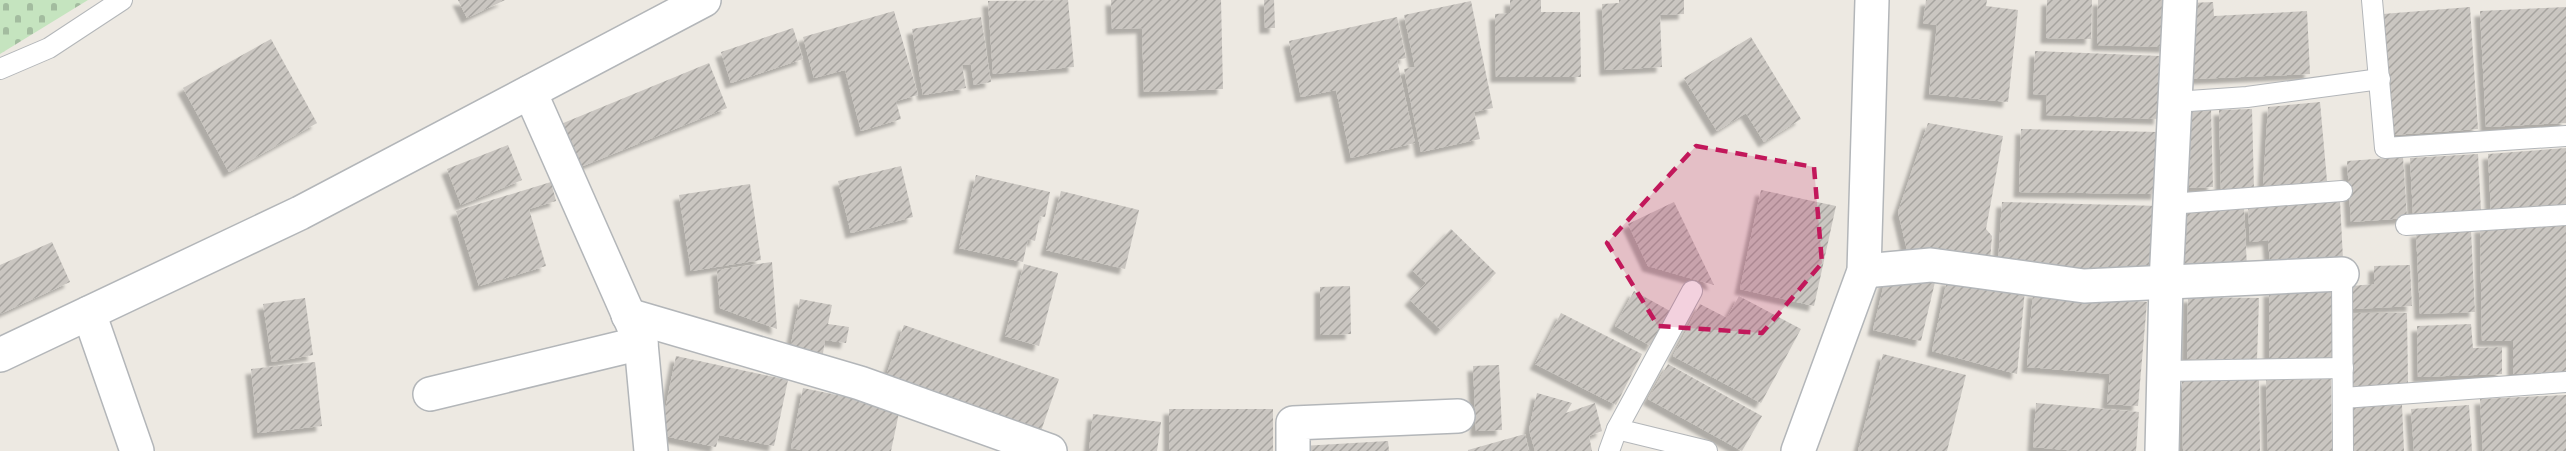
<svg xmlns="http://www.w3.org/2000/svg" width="2566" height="451" font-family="'Public Sans',sans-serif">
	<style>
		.cemetery { fill: url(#cemetery-stones) }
		.building { fill: url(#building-hatch); filter: url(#shadow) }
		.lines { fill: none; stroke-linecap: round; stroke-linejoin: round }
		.lane-casing { stroke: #b3b6b9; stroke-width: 22 }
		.street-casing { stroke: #b3b6b9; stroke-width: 36 }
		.lane { stroke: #fff; stroke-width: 20 }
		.street { stroke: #fff; stroke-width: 33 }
		.marked { fill: #c2185b; fill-opacity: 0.2; stroke: #c2185b; stroke-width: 4.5; stroke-dasharray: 12 8; stroke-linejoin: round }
	</style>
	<defs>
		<pattern id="cemetery-stones" width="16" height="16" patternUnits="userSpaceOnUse" patternTransform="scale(1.5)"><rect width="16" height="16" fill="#c5e4bf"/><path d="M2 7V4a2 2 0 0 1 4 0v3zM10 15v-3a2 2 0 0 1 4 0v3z" fill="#a3bc9f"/></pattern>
		<pattern id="building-hatch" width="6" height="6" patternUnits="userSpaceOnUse" patternTransform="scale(1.5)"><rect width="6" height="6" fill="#cac6c1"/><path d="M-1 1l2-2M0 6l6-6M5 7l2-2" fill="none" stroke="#a7a4a0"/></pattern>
		<filter id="shadow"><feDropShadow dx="-5.5" dy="5.5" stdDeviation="1.5" flood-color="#0004"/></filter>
	</defs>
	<rect width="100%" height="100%" fill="#ede9e2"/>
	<path class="cemetery" d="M0,0H88L0,54Z"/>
	<g class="building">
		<path d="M458,0H505L467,18Z"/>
		<path d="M1068,0L1074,67L993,74L988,1Z"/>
		<path d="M1111,0H1221L1223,89L1144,92L1142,28L1112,29Z"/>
		<path d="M1264,0H1274L1275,28H1265Z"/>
		<path d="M1510,0H1541V12H1580L1581,77H1496L1495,14L1510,13Z"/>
		<path d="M1619,0H1684V14L1660,15L1662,67L1605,70L1602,4L1619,3Z"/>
		<path d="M1926,0H1987L1986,6L2018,10L2008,102L1929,94L1937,25L1923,23Z"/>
		<path d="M2047,0H2092L2091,39L2046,38Z"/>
		<path d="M2098,0H2169L2166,47L2097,45Z"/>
		<path d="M1471,1L1493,108L1474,112L1480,139L1421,152L1404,69L1415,67L1404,15Z"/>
		<path d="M2213,2L2214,16L2307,11L2310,74L2194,79L2190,3Z"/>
		<path d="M2470,7L2478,129L2392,135L2383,14Z"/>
		<path d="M2566,7V123L2486,127L2480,11Z"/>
		<path d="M894,11L918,95L896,101L901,119L861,131L845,70L814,78L803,37Z"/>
		<path d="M981,17L991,82L974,85L971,64L962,65L966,88L923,95L912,29Z"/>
		<path d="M1397,17L1406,58L1397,60L1415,143L1351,158L1336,90L1301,97L1289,41Z"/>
		<path d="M793,28L803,59L731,83L721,52Z"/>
		<path d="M1751,37L1801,119L1764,142L1746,113L1717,131L1684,78Z"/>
		<path d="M271,39L317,123L229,172L183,88Z"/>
		<path d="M2035,51L2161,56L2159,119L2046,115L2047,95L2033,94Z"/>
		<path d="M709,63L727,108L578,168L561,124Z"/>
		<path d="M2320,102L2327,181L2263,187L2268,107Z"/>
		<path d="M2211,108L2213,187L2186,188L2184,109Z"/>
		<path d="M2252,109L2254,190L2221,191L2219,110Z"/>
		<path d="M1928,123L2003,136L1986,229L1992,236L1990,261L1907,250L1898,212Z"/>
		<path d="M2021,129L2158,132L2157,194L2019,192Z"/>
		<path d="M508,145L522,180L461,205L447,169Z"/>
		<path d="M2566,148V206L2491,211L2488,154Z"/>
		<path d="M2478,154L2481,211L2413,214L2410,158Z"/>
		<path d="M2403,157L2407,218L2351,222L2347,161Z"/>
		<path d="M901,166L913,217L851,233L838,181Z"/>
		<path d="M976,175L1050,192L1045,217L1040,216L1035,241L1028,239L1023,262L959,248Z"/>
		<path d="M551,182L556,201L529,209L546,266L479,286L456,211Z"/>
		<path d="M750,184L761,260L691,271L679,195Z"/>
		<path d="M1761,190L1836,206L1814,306L1740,289Z"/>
		<path d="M1061,191L1139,210L1125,269L1046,250Z"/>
		<path d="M2340,201L2343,259L2270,263L2268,240L2250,242L2248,207Z"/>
		<path d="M1674,202L1714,285L1648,266L1628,224Z"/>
		<path d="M2002,202L2160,206L2157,271L2077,276L1998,263Z"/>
		<path d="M2244,208L2247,267L2183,271L2180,212Z"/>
		<path d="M2566,224V372L2513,374V341H2482L2480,227Z"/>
		<path d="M1451,229L1496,273L1441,330L1410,300L1426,283L1412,270Z"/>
		<path d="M2471,230L2475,312L2420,314L2416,232Z"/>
		<path d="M52,242L70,282L0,314V265Z"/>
		<path d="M772,262L777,329L720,308L717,270Z"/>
		<path d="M1024,264L1058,273L1039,346L1005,336Z"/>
		<path d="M2410,265L2412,306L2353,309L2352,286L2374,284V266Z"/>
		<path d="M1916,277L1935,282L1921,341L1873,330L1885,280Z"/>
		<path d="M1947,280L2025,290L2017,374L1932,351Z"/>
		<path d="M1350,286L1351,334L1320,335V287Z"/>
		<path d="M2335,290L2336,358L2269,359V291Z"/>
		<path d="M1634,291L1670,311L1651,346L1615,326Z"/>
		<path d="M2033,292L2147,302L2138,406L2107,404L2110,374L2027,367Z"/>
		<path d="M1739,296L1801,329L1761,403L1673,356L1700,304L1727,318Z"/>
		<path d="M2188,297L2259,298L2257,360L2187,359Z"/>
		<path d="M305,298L313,355L272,362L263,304Z"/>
		<path d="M800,299L832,305L828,324L849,327L846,343L825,340L822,360L789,354Z"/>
		<path d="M1561,313L1642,354L1616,405L1535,364Z"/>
		<path d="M2350,313H2407L2408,383L2353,387Z"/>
		<path d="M2471,324L2473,348L2502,347V374L2418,377L2417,326Z"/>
		<path d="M904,325L1059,379L1041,431L886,376Z"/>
		<path d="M1883,354L1966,375L1947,451H1858Z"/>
		<path d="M676,356L788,380L774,446L719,435L716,447L660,435Z"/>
		<path d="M315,362L322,426L258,433L251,369Z"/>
		<path d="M1668,364L1762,416L1742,451L1648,399Z"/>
		<path d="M1499,365L1502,430L1476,431L1473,366Z"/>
		<path d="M2259,379L2260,451H2183L2182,381Z"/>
		<path d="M2331,379L2332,451H2268L2266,380Z"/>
		<path d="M803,388L900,408L891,451H807L791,448Z"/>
		<path d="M1537,393L1572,403L1566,413L1595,403L1602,431L1589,436L1592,451H1535L1529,430Z"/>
		<path d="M2566,395V451H2483L2480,399Z"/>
		<path d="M2036,403L2139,412L2136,451H2077L2033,447Z"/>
		<path d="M2402,405L2404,451H2353L2352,407Z"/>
		<path d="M2469,405L2472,451H2414L2411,409Z"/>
		<rect x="1169" y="409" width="104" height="42"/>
		<path d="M1093,414L1161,422L1157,451H1089Z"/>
		<path d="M1525,434L1529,451H1468V450Z"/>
		<path d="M1388,441L1389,451H1302V446Z"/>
	</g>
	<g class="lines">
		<defs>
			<g id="lane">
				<path d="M2372,0L2385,148L2566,136"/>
				<path d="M0,69L49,48L122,0"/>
				<path d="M2175,102L2247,97L2380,79"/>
				<path d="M2170,204L2342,191"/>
				<path d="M2406,225L2566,215"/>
				<path d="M2342,274L2343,451"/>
				<path d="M2164,371L2343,368"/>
				<path d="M2343,398L2566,382"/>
				<path d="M1617,429L1707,451"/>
				<path d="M1609,451L1617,429L1692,291"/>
			</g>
			<g id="street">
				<path d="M530,92L641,343L651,451"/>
				<path d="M1864,271L1931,265L2084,286L2342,274"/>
				<path d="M89,313L137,451"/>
				<path d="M628,315L860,383L1050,451"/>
				<path d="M0,355L300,213L704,0"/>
				<path d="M430,394L641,343"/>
				<path d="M1293,451V423L1458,416"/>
				<path d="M1798,451L1864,271L1872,0"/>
				<path d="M2162,451L2166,283L2180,0"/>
			</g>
		</defs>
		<use href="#lane" class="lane-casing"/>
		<use href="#street" class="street-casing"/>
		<use href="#lane" class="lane"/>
		<use href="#street" class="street"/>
	</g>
	<path class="marked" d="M1696,146L1814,167L1822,263L1762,333L1658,326L1607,243Z"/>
</svg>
